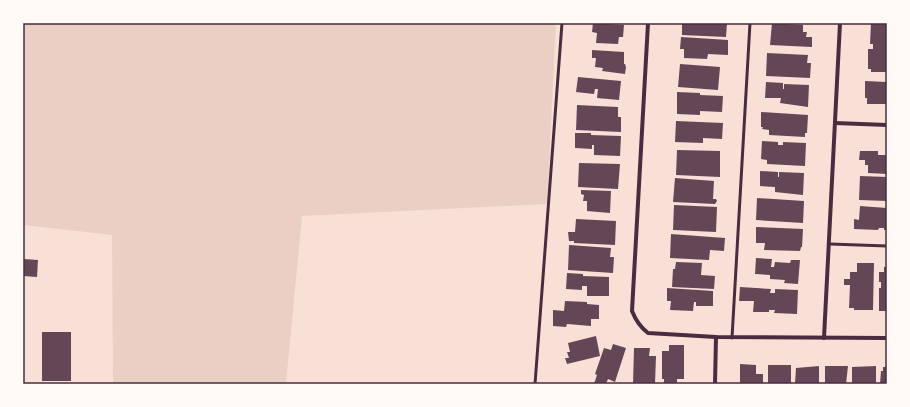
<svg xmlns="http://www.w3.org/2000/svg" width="910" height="407" font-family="Mulish,sans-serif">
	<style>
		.green { fill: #ebcfc5 }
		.building { fill: #644757 }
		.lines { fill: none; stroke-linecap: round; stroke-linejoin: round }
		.service { stroke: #4a2c40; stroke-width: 3 }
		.minor { stroke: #4a2c40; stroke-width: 4 }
		.neatline { fill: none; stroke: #4a2c40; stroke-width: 1.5 }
	</style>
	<rect width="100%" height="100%" fill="#f7e1d7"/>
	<path class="green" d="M23,23H556L547,204L302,216L286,384H113L112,235L23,225Z"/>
	<g class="building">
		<path d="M593,23L624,25L623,37H619L618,44L596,43L597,33L592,32Z"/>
		<path d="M682,23H727L726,37L682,35Z"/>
		<path d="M772,23L803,25V32H807L806,37H812V47L770,45Z"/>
		<path d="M871,23H887V72H871V69H868V49H873V44H870Z"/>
		<path d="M681,37L728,40V55L708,54L707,59L684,58V49H680Z"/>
		<path d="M592,50L624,52V64H625L626,67L625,74L602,71L603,68L595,67L596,58H592Z"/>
		<path d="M767,53L808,55L807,63H811L810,78L766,76Z"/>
		<path d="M680,64L720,67L718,90L678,87Z"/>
		<path d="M578,77L621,81L619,100L597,98L598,89H595L594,94L576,92Z"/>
		<path d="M865,81L887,82V104H867V98H865Z"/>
		<path d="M766,82L783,83V89H784V84L809,85L808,107L780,103L781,98H765Z"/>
		<path d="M677,92L700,93V95L723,96L722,112L700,111V115L677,114Z"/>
		<path d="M577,105L618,107V117H621V132L576,130Z"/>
		<path d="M761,112L808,115L807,133H805V137L769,135V130L762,129L763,127H761Z"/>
		<path d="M676,121L723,123L722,139L703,138V143L675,142Z"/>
		<path d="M575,133H591V135L621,136L620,156L594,155V145H592V149L575,148Z"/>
		<path d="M762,141L778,142V145H783V142L806,143L805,166L767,164V160L761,159Z"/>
		<path d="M677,150L720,151V177L676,175Z"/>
		<path d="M860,151H878V155H887V174L868,173V165H865V160H859Z"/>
		<path d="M579,163L620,164L618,189L578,187Z"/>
		<path d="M760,171L778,172V177H779V172L804,173L803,195L775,192V187L760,186Z"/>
		<path d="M860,176L887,177V201L859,200Z"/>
		<path d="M675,178L714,181L713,199H716L717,201L715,204L673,202Z"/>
		<path d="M581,190L611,191L610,213L587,211V201H583L584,195L581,194Z"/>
		<path d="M757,198L804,201L803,223L756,220Z"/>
		<path d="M674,205L717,207L716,232L673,230Z"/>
		<path d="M860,206L887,208V230H884V228H879L878,230L854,229V219L859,220Z"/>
		<path d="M576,219L616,221L615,245L574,243V241H569L568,232H575Z"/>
		<path d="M756,227L803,229L802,247H801L800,251L764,250L765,243H756Z"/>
		<path d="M671,234L725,238L724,251L710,250L709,260L670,258Z"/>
		<path d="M569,245L611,248L610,257H614L613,273L568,270Z"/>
		<path d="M756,258L772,259L771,267H774L775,262L790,263L791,260H800L798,284L784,283L785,280L770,279V275L755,274Z"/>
		<path d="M24,259L38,260L37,277L23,276Z"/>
		<path d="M676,262L702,263L701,275L715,276L714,289L672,287L673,269H675Z"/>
		<path d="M857,263H874L873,310H854V308H849L850,285H844V279H850V272H857Z"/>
		<path d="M884,267H887V311H879V288H881V282H879V272H884Z"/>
		<path d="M567,273L583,274V276L609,277V296H587V286H582V290L566,289Z"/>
		<path d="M740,287L771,289L770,293H775V289L798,290L797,314L774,313L775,310H769V312H753L754,301H739Z"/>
		<path d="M667,288L713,291V306H696V302H694L693,311L670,310L671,301H667Z"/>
		<path d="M565,301L587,302V304L599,305V319H591V326L567,324L566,327L553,326V310L564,311Z"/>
		<rect x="42" y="332" width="29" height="49"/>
		<path d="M596,336L600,356L567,364L565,358H569L567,352H570L568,343Z"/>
		<path d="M613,344L626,348L615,382L608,379L606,384H594L597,375L595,374L604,348L611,350Z"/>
		<path d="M669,345H684V379H677V384H664V379H662V351H669Z"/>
		<path d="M634,348H650L649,356H656L655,384H633Z"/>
		<path d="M740,364L756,365V374H763V384H740Z"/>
		<rect x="768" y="365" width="23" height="19"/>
		<path d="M819,366V384H795L796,368Z"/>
		<path d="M825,366H848L846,384H825Z"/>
		<path d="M876,366V384H852V367Z"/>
		<path d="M883,367H887V384H880L881,371H883Z"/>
	</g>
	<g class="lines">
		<g class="service">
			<path d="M830,244L887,246"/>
			<path d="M732,338L750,23"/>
			<path d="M535,384L562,23"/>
		</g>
		<g class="minor">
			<path d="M648,23L632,311C636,321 640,327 648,333L716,337L887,338"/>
			<path d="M835,123L887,125"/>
			<path d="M824,338L840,23"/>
			<path d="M715,384L716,337"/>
		</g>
	</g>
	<rect width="910" height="407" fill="none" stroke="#fffaf5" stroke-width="48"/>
	<rect x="24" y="24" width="862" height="359" class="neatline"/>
</svg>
